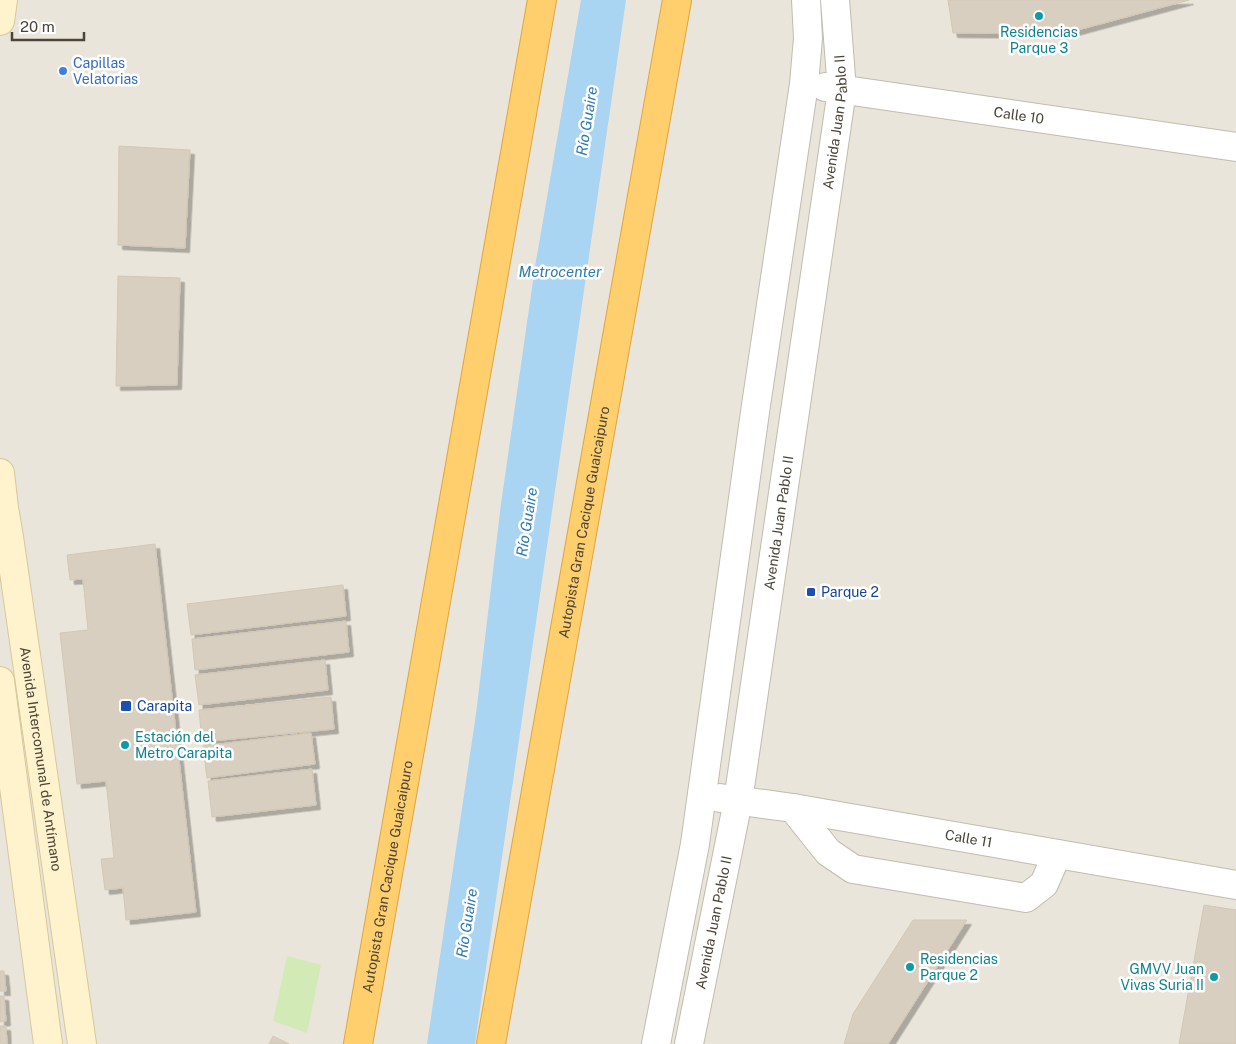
<svg xmlns="http://www.w3.org/2000/svg" width="1236" height="1044" font-family="'Public Sans',sans-serif">
	<style>
		.residential { fill: #eae5da }
		.green { fill: #d2eab5 }
		.water { fill: #a9d4f2 }
		.building { fill: #d8cfc1; stroke: #d3c7b4; filter: url(#shadow) }
		.lines { fill: none; stroke-linecap: round; stroke-linejoin: round }
		.minor-casing { stroke: #c2bbae; stroke-width: 30 }
		.secondary-casing { stroke: #d6c79b; stroke-width: 30 }
		.motorway-casing { stroke: #e0a43c; stroke-width: 30 }
		.minor { stroke: #fff; stroke-width: 28 }
		.secondary { stroke: #fff3cd; stroke-width: 28 }
		.motorway { stroke: #ffcf6e; stroke-width: 28 }
		.culture-dot { fill: #0f9aa8; stroke: #fff; stroke-width: 2 }
		.shop-dot { fill: #3f7fe0; stroke: #fff; stroke-width: 2 }
		.transit-dot { fill: #1a4fb4; stroke: #fff; stroke-width: 2 }
		.labels { text-anchor: middle; stroke-width: 5; stroke-linejoin: round; paint-order: stroke }
		.culture-label { font-size: 14px; fill: #0d838f; stroke: #fff; text-anchor: start }
		.shop-label { font-size: 14px; fill: #366cbe; stroke: #fff; text-anchor: start }
		.street-label { font-size: 14px; fill: #4b4439; stroke: #fff }
		.transit-label { font-size: 14px; fill: #164399; stroke: #fff; text-anchor: start }
		.water-label { font-size: 15px; font-style: italic; fill: #2e7ab2; stroke: #fff }
	</style>
	<defs>
		<filter id="shadow"><feDropShadow dx="4.5" dy="4.5" stdDeviation="0" flood-color="#0004"/></filter>
	</defs>
	<rect width="100%" height="100%" fill="#f6f3ec"/>
	<rect class="residential" x="0" y="0" width="1236" height="1044"/>
	<path class="green" d="M287,956L321,965L307,1033L273,1021Z"/>
	<path class="water" d="M581,0H626L475,1044H427L476,714L501,504L535,267Z"/>
	<g class="building">
		<path d="M948,0H1189L1063,34L953,33Z"/>
		<path d="M119,146L190,150L185,248L118,245Z"/>
		<path d="M118,276L180,278L177,385L116,386Z"/>
		<path d="M155,544L196,912L126,920L123,888L105,890L101,859L114,858L106,781L77,784L60,633L88,630L83,579L70,580L67,555Z"/>
		<path d="M343,585L346,616L191,635L187,604Z"/>
		<path d="M346,621L349,652L195,670L192,639Z"/>
		<path d="M325,660L328,690L199,705L195,675Z"/>
		<path d="M331,697L334,729L202,742L199,710Z"/>
		<path d="M311,733L315,764L207,778L203,746Z"/>
		<path d="M312,769L316,805L212,817L208,781Z"/>
		<path d="M1204,905L1236,910V1044H1179Z"/>
		<path d="M913,920H967L888,1044H844L853,1014Z"/>
		<path d="M0,971H4L6,991H0Z"/>
		<path d="M0,996H4L6,1021L0,1022Z"/>
		<path d="M0,1026H6L7,1044H0Z"/>
		<path d="M273,1036L289,1044H269Z"/>
	</g>
	<g class="lines">
		<defs>
			<g id="minor">
				<path id="s1" d="M825,87L1236,147"/>
				<path id="s2" d="M720,798L793,808L1236,885"/>
				<path d="M793,808L828,852L853,869L1026,898L1044,884L1057,854"/>
				<path d="M656,1044L695,844L755,412L804,84L808,38L806,0"/>
				<path id="s3" d="M689,1044L738,801L842,90L835,0"/>
			</g>
			<g id="secondary">
				<path d="M0,21L3,0"/>
				<path id="s4" d="M0,473L4,508L9,537L82,1044"/>
				<path d="M0,681L48,1044"/>
			</g>
			<g id="motorway">
				<path id="s5" d="M358,1044L542,0"/>
				<path id="s6" d="M491,1044L677,0"/>
			</g>
		</defs>
		<use href="#minor" class="minor-casing"/>
		<use href="#secondary" class="secondary-casing"/>
		<use href="#motorway" class="motorway-casing"/>
		<use href="#minor" class="minor"/>
		<use href="#secondary" class="secondary"/>
		<use href="#motorway" class="motorway"/>
	</g>
	<g class="culture-dot">
		<circle cx="1039" cy="16" r="5"/>
		<circle cx="125" cy="745" r="5"/>
		<circle cx="910" cy="967" r="5"/>
		<circle cx="1214" cy="977" r="5"/>
	</g>
	<circle class="shop-dot" cx="63" cy="71" r="5"/>
	<g class="transit-dot">
		<rect x="806" y="587" width="10" height="10" rx="2.5"/>
		<rect x="120" y="700" width="12" height="12" rx="2.5"/>
	</g>
	<g class="labels">
		<g class="culture-label">
			<text x="1039" y="37" text-anchor="middle">Residencias<tspan x="1039" dy="16">Parque 3</tspan></text>
			<text x="135" y="742">Estación del<tspan x="135" dy="16">Metro Carapita</tspan></text>
			<text x="920" y="964">Residencias<tspan x="920" dy="16">Parque 2</tspan></text>
			<text x="1204" y="974" text-anchor="end">GMVV Juan<tspan x="1204" dy="16">Vivas Suria II</tspan></text>
		</g>
		<g class="shop-label">
			<text x="73" y="68">Capillas<tspan x="73" dy="16">Velatorias</tspan></text>
		</g>
		<g class="street-label">
			<text dy="5" stroke="none"><textPath href="#s1" startOffset="196">Calle 10</textPath></text>
			<text dy="5" stroke="none"><textPath href="#s3" startOffset="934">Avenida Juan Pablo II</textPath></text>
			<text dy="5" stroke="none"><textPath href="#s6" startOffset="530">Autopista Gran Cacique Guaicaipuro</textPath></text>
			<text dy="5" stroke="none"><textPath href="#s3" startOffset="529">Avenida Juan Pablo II</textPath></text>
			<text dy="5" stroke="none"><textPath href="#s4" startOffset="289">Avenida Intercomunal de Antímano</textPath></text>
			<text dy="5" stroke="none"><textPath href="#s2" startOffset="252">Calle 11</textPath></text>
			<text dy="5" stroke="none"><textPath href="#s5" startOffset="170">Autopista Gran Cacique Guaicaipuro</textPath></text>
			<text dy="5" stroke="none"><textPath href="#s3" startOffset="124">Avenida Juan Pablo II</textPath></text>
		</g>
		<g class="transit-label">
			<text x="821" y="597">Parque 2</text>
			<text x="137" y="711">Carapita</text>
		</g>
		<g class="water-label">
			<text transform="translate(587 121) rotate(-81)" y="5">Río Guaire</text>
			<text x="560" y="277">Metrocenter</text>
			<text transform="translate(527 522) rotate(-81)" y="5">Río Guaire</text>
			<text transform="translate(467 923) rotate(-81)" y="5">Río Guaire</text>
		</g>
	</g>
	<path d="M12 32v8h72v-8" fill="none" stroke="#4b4439" stroke-width="2.5"/>
	<text x="20" y="32" font-size="15" fill="#4b4439" stroke="#ffffff" stroke-width="4" paint-order="stroke">20 m</text>
</svg>
